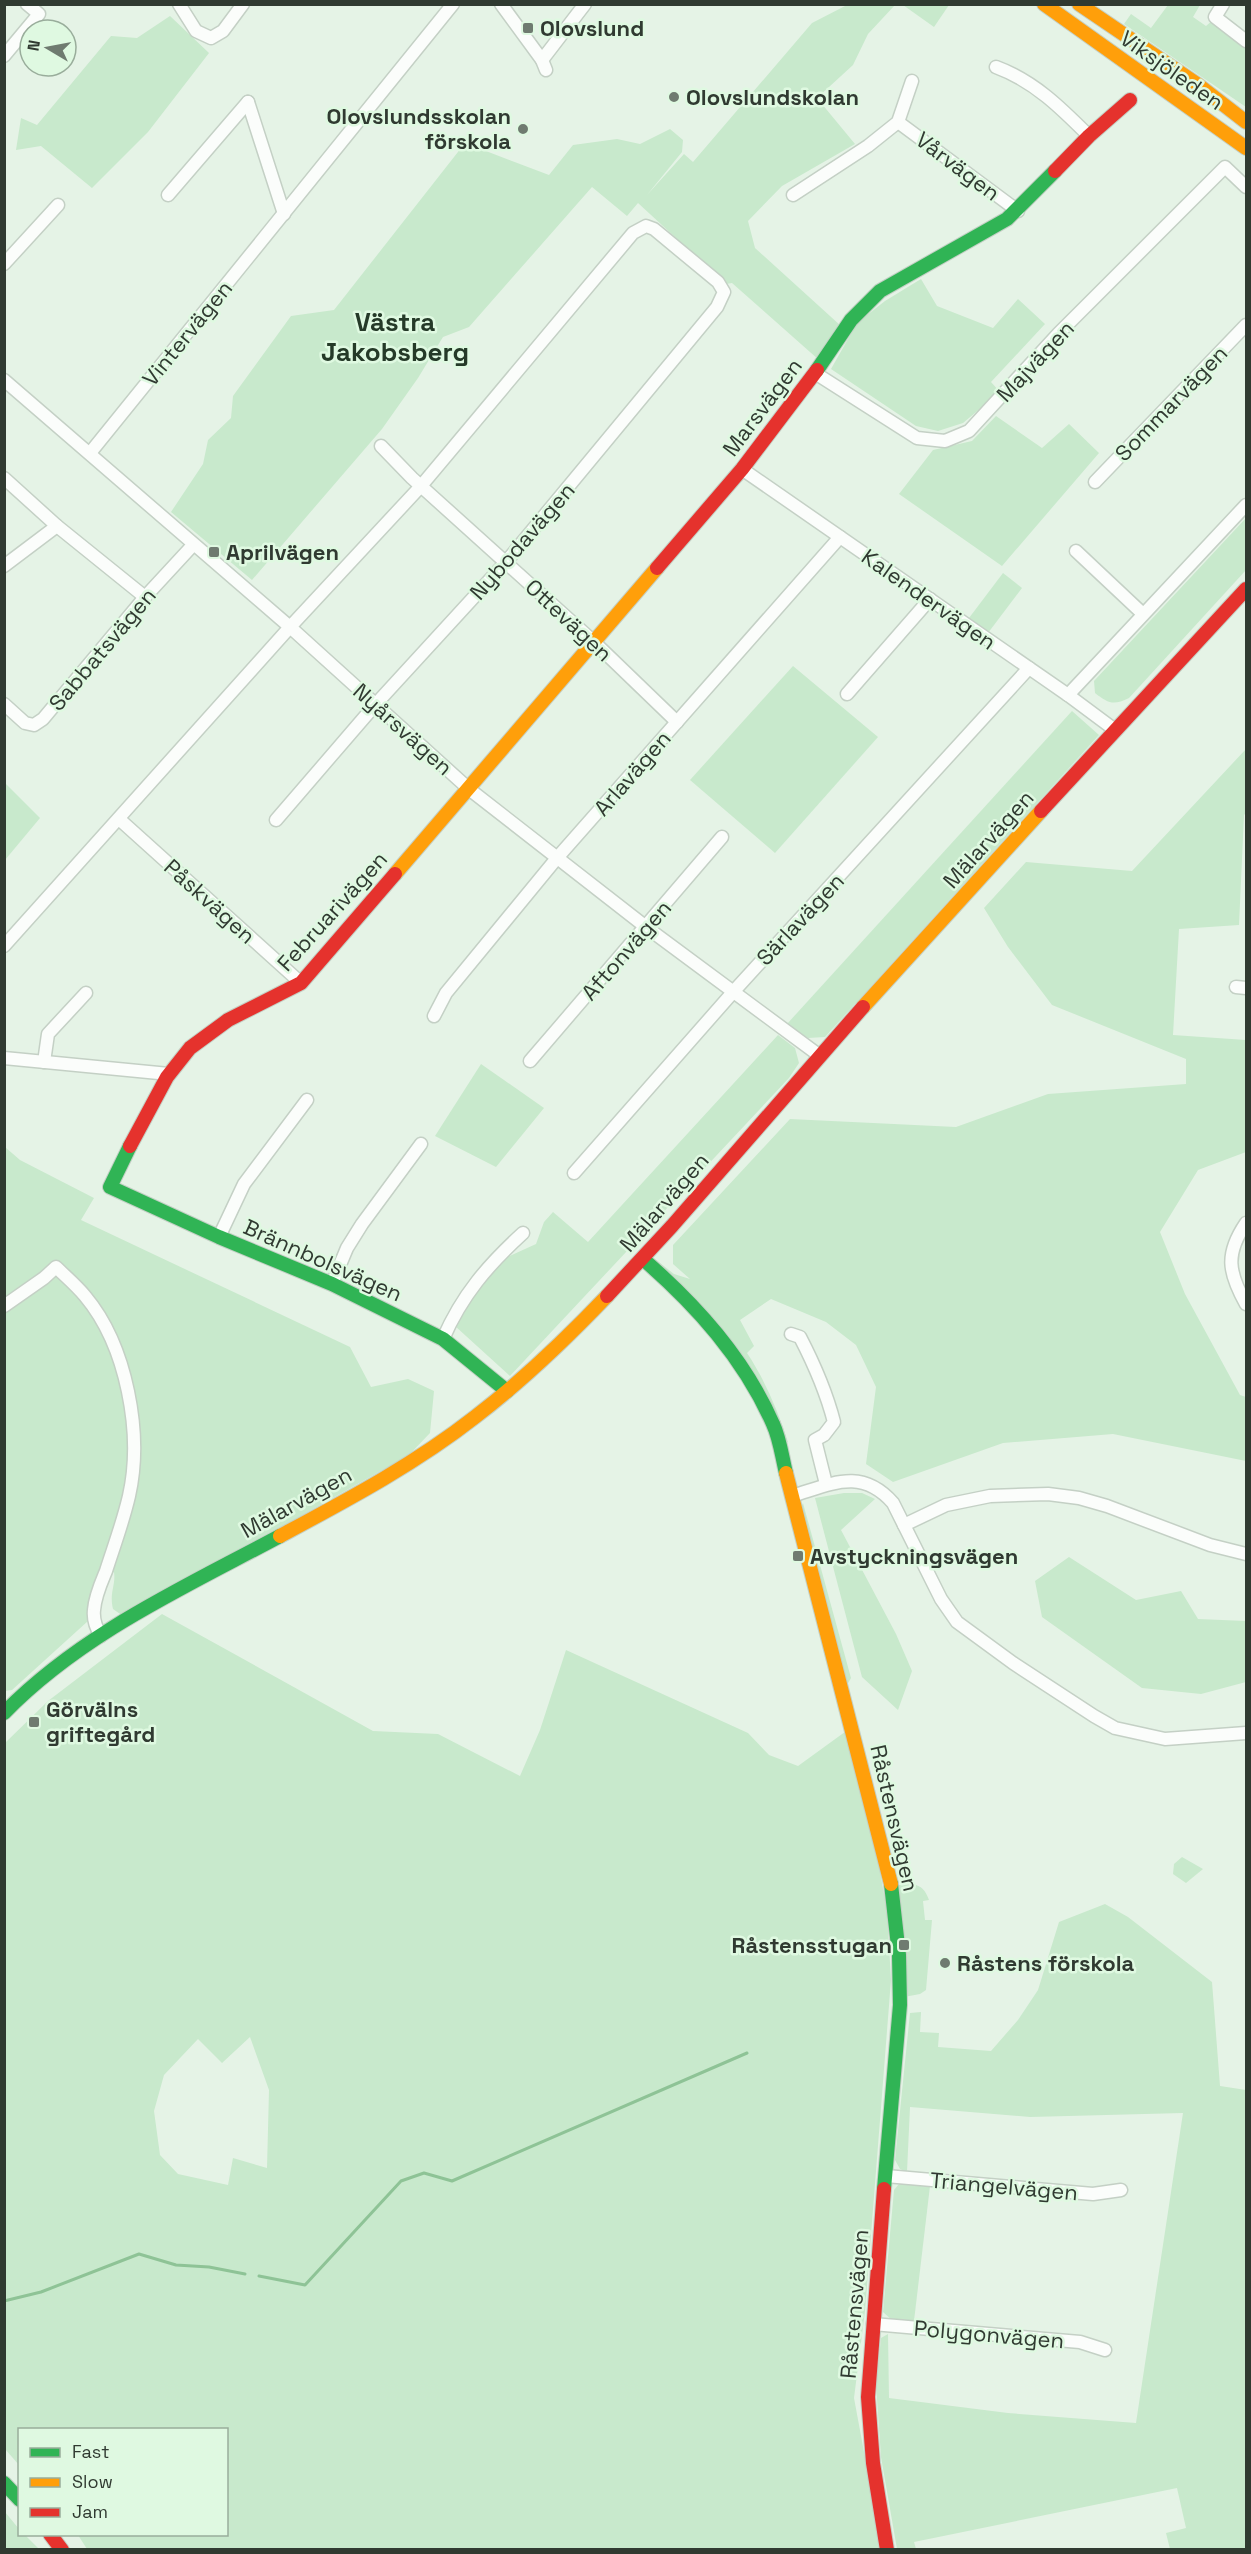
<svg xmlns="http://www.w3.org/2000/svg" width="1251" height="2554" font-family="'Space Grotesk',sans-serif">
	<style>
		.green { fill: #c8e9cc; fill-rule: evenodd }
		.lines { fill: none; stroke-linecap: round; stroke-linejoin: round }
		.stream { stroke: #8ec396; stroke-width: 3 }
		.street-casing { stroke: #c4d0c5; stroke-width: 15 }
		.fast-casing { stroke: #c4d0c5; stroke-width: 16 }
		.slow-casing { stroke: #c4d0c5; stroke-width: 16 }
		.jam-casing { stroke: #c4d0c5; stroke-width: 16 }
		.street { stroke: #fbfdfb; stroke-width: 12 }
		.fast { stroke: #30b455; stroke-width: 14 }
		.slow { stroke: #ff9f0a; stroke-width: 14 }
		.jam { stroke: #e5322d; stroke-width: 14 }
		.poi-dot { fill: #6f7b70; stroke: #dff9e1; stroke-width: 2 }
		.labels { text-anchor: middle; stroke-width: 5; stroke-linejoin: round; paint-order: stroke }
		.poi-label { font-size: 22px; font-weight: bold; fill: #303a31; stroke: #dff9e1; text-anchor: start }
		.street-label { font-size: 22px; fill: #303a31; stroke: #dff9e1 }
		.quarter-label { font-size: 26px; font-weight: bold; fill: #253a28; stroke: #dff9e1 }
	</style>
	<rect width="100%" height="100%" fill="#e5f3e6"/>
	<g class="green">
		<path d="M847,5H895L868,34L853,65L817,98L855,144L782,186L748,221L755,248L841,326L819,360L732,283L726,284L638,203L627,216L592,187L469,327L443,337L418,378L382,429L252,580L171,512L203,464L208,440L231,418L233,396L291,316L334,310L465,143L549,175L573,145L617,139L640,144L670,129L683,140L682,152L647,195L684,154L693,162L812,23Z"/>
		<path d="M903,5H949L934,27Z"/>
		<path d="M1168,5H1200L1193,17L1206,26L1213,20L1246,44V107L1124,24L1131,14L1151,28Z"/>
		<path d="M170,16L209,53L148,132L92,188L41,146L16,150L21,118L37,125L111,36L137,38Z"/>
		<path d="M921,279L937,306L993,328L1018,299L1045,324L991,382L1000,392L963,423L938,431L916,426L831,369L857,323L885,301Z"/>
		<path d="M996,416L1042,448L1069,424L1099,453L1002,566L899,494L933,450L972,441Z"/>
		<path d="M1246,518V570L1129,698C1113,706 1108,703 1095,693L1094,681Z"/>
		<path d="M1003,573L1022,588L988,633L969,618Z"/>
		<path d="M793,666L878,737L775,853L690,780Z"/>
		<path d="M1072,711L1099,735L825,1037L808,1038L787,1024Z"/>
		<path d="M1246,749V813L1244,815L1239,925L1179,929L1173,1035L1246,1040V1152L1198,1170L1160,1232L1185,1294L1240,1395L1246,1397V1461L1113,1434L1003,1443L893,1482L866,1464L876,1387L856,1345L826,1322L771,1299L740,1320L754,1346L747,1353C765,1380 778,1411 788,1442L782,1444L775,1424L655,1259L674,1274L690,1279L673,1264V1245L790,1119L956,1127L1048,1094L1186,1084V1059L1052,1005L1008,947L984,908L1026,862L1132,871Z"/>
		<path d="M5,783L40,818L5,860Z"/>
		<path d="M778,1035L795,1048L799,1063L789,1078L510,1376L455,1326L470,1300L505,1258L536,1244L544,1222L553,1212L588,1242Z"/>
		<path d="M481,1064L544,1108L496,1167L435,1136Z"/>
		<path d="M5,1147L20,1160L94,1198L81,1220L350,1347L371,1387L408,1379L434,1391L430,1433L409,1455L123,1616L113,1609C109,1592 116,1586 114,1572L94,1584V1609L88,1621L12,1690L5,1691Z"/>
		<path d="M844,1493H862L875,1499L841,1530L896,1634L912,1671L898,1710L862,1677L815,1498Z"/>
		<path d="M803,1503L851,1678L847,1685L800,1510Z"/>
		<path d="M1069,1557L1136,1600L1181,1591L1198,1619L1246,1621V1682L1201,1694L1142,1688L1042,1617L1035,1581Z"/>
		<path d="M162,1614L373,1731L438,1734L520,1776L540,1730L566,1650L748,1733L769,1755L798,1766L849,1729L874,1838L887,1911L891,1980L865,2311L854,2398L882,2549H87L78,2535L226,2534V2430H20L19,2465L5,2449V1743L48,1701ZM250,2037L269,2090L267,2168L233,2158L228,2185L178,2174L160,2155L154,2111L164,2075L198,2039L222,2063Z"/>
		<path d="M1182,1857L1203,1869L1186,1883L1173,1874L1174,1864Z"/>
		<path d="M912,1884C922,1886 925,1890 929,1900L923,1901L925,1920H932L926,1990L920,1994L904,1997L899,1885Z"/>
		<path d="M1105,1904L1128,1917L1212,1982L1220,2086L1246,2090V2549H1170L1166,2533L1186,2528L1177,2488L914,2542L916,2549H897L881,2457L876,2385L881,2338L888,2334L889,2398L1008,2413L1136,2423L1183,2113L1030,2117L910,2107L907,2172L900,2169L895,2160L910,2013L921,2012L920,2032L939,2033L938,2047L991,2051L1018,2020L1038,1990L1059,1922Z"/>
		<path d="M899,2184L930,2186L914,2321L892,2320L883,2312L894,2190Z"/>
		<path d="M5,2512L19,2529L20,2534L25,2535L39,2549H5Z"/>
	</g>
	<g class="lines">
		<g class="stream">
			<path d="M259,2276L305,2285L401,2181L424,2173L452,2181L747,2053"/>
			<path d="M4,2301L41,2292L139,2254L176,2265L209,2267L245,2274"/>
		</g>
		<defs>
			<g id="street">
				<path d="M179,4L196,31L211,38L223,31L243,4"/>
				<path d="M501,4L542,60L546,70"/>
				<path d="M1223,4L1215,17L1246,41"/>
				<path d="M4,56L39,14L27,4"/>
				<path d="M542,60L585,4"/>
				<path d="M996,67C1034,81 1061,108 1089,136"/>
				<path d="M248,102L284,214"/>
				<path d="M898,122L1018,211"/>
				<path d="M168,195L248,102"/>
				<path d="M793,195L868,146L898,122L912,81"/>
				<path d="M4,264L58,205"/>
				<path d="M815,373L917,438L945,441L969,431L1058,334L1225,167L1246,187"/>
				<path d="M4,380L290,627L469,789L646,927L820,1056"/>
				<path d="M381,446L412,478L594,642L677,722"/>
				<path d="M90,453L453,4"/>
				<path d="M742,469L1068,695L1115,730"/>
				<path d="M4,478L57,526L145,597"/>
				<path d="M1095,482L1246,325"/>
				<path d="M1076,551L1143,614"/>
				<path d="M4,566L57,526"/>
				<path d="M847,694L930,599"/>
				<path d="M1068,695L1246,505"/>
				<path d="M4,704L25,723L34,725L43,719L145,597L193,545"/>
				<path d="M119,819L301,983"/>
				<path d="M4,946L290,627L421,486L633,233L646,226L654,229L718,282L724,292L717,307L506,562L375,705L276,820"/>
				<path d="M1236,987L1246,988"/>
				<path d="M434,1016L446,993L557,858L840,537"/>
				<path d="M4,1058L169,1074"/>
				<path d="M530,1061L722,837"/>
				<path d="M44,1062L48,1034L86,993"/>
				<path d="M574,1173L734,991L1029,668"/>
				<path d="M1246,1223C1225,1254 1228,1272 1246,1304"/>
				<path d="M219,1237L244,1184L307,1100"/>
				<path d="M332,1284L347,1248L362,1224L421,1144"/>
				<path d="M4,1306L44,1278L56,1267C65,1276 76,1285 85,1296C127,1346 143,1434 129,1496C123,1522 114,1546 106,1571C101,1583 95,1596 94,1610C93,1619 96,1628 101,1636"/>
				<path d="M791,1334L800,1337C814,1364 826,1391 834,1422L824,1435L815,1440L826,1484"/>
				<path d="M443,1339C462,1295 488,1265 523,1233"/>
				<path d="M792,1496C832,1484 861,1467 893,1503L941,1599L957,1622L1013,1663L1094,1716L1115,1728L1165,1739L1246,1733"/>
				<path d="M904,1525L946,1505L990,1496L1048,1494L1079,1498L1107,1506L1210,1545L1246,1554"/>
				<path d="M886,2176L1093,2194L1121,2190"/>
				<path d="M873,2324L1080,2342L1105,2350"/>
			</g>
			<g id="fast">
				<path d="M817,370L851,320L880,291L1007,219L1055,171"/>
				<path d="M130,1146L110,1187L219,1237L332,1284L443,1339L507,1391"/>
				<path d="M643,1259C696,1305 744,1358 773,1424C780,1439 782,1457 786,1473"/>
				<path d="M4,1713C81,1634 183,1588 280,1536"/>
				<path d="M884,2189L900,2005L899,1955L891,1884"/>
				<path d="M4,2483L20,2500"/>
			</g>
			<g id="slow">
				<path d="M1044,4L1246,148"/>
				<path d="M1079,4L1197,84L1246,122"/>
				<path d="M395,874L657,568"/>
				<path d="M863,1007L1041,811"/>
				<path d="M786,1473L891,1884"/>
				<path d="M280,1536C347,1500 415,1464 475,1417C522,1381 566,1339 607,1296"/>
			</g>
			<g id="jam">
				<path d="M1055,171L1089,136L1130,100"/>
				<path d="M657,568L742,469L817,370"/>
				<path d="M1041,811L1246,589"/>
				<path d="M130,1146L167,1077L190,1048L228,1020L301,983L395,874"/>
				<path d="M607,1296L672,1226L863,1007"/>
				<path d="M884,2189L868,2397L873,2463L887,2550"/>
				<path d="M50,2534L62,2550"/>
			</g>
		</defs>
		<use href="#street" class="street-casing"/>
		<use href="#fast" class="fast-casing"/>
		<use href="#slow" class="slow-casing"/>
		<use href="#jam" class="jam-casing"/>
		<use href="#street" class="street"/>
		<use href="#fast" class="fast"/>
		<use href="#slow" class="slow"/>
		<use href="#jam" class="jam"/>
	</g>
	<g class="poi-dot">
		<rect x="522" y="22" width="12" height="12" rx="3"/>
		<circle cx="674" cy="97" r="6"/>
		<circle cx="523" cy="129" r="6"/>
		<rect x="208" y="546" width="12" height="12" rx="3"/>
		<rect x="792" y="1550" width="12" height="12" rx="3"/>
		<rect x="28" y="1716" width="12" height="12" rx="3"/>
		<rect x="898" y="1939" width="12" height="12" rx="3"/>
		<circle cx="945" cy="1963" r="6"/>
	</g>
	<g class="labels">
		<g class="poi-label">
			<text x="540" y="36">Olovslund</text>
			<text x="686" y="105">Olovslundskolan</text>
			<text x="511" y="124" text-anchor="end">Olovslundsskolan<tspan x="511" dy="25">förskola</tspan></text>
			<text x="226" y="560">Aprilvägen</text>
			<text x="810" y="1564">Avstyckningsvägen</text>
			<text x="46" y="1717">Görvälns<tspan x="46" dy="25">griftegård</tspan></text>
			<text x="892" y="1953" text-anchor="end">Råstensstugan</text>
			<text x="957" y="1971">Råstens förskola</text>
		</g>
		<g class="street-label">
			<text transform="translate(1172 70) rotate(35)" y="8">Viksjöleden</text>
			<text transform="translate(958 166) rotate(37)" y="8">Vårvägen</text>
			<text transform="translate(187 333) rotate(-51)" y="8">Vintervägen</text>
			<text transform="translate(1035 361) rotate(-47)" y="8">Majvägen</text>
			<text transform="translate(1171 403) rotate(-46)" y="8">Sommarvägen</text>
			<text transform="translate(762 407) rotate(-53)" y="8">Marsvägen</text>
			<text transform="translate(522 541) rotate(-49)" y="8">Nybodavägen</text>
			<text transform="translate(929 599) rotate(35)" y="8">Kalendervägen</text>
			<text transform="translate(569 620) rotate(43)" y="8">Ottevägen</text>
			<text transform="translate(102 649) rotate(-50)" y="8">Sabbatsvägen</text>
			<text transform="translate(403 729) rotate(42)" y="8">Nyårsvägen</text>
			<text transform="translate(632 773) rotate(-49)" y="8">Arlavägen</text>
			<text transform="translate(988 839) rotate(-48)" y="8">Mälarvägen</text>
			<text transform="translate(210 901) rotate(42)" y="8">Påskvägen</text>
			<text transform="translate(332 911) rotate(-48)" y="8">Februarivägen</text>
			<text transform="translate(800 919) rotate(-47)" y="8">Särlavägen</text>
			<text transform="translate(626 950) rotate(-49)" y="8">Aftonvägen</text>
			<text transform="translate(664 1202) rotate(-49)" y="8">Mälarvägen</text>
			<text transform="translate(323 1260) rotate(24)" y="8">Brännbolsvägen</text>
			<text transform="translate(296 1502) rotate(-29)" y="8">Mälarvägen</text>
			<text transform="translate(895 1818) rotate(77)" y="8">Råstensvägen</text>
			<text transform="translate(1004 2186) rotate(5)" y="8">Triangelvägen</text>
			<text transform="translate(854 2304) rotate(-85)" y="8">Råstensvägen</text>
			<text transform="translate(989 2334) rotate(5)" y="8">Polygonvägen</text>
		</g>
		<g class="quarter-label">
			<text x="395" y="331">Västra<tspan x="395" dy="30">Jakobsberg</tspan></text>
		</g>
	</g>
	<rect width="1251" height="2554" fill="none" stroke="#303a31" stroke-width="12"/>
	<rect x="18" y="2428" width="210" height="108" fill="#dff9e1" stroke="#99ad9b" stroke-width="1.5"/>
	<rect x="30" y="2448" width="30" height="9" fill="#30b455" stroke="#99ad9b" stroke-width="1.5"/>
	<text x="72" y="2458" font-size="18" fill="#303a31">Fast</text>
	<rect x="30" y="2478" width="30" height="9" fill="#ff9f0a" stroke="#99ad9b" stroke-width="1.5"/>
	<text x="72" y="2488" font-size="18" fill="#303a31">Slow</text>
	<rect x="30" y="2508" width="30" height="9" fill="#e5322d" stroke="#99ad9b" stroke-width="1.5"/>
	<text x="72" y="2518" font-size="18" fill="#303a31">Jam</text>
	<g transform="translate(48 48) rotate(280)"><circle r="28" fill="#dff9e1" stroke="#99ad9b" stroke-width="1.5"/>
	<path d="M0-4.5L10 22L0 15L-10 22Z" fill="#6f7b70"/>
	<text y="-9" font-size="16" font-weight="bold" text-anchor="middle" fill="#303a31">N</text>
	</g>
</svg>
